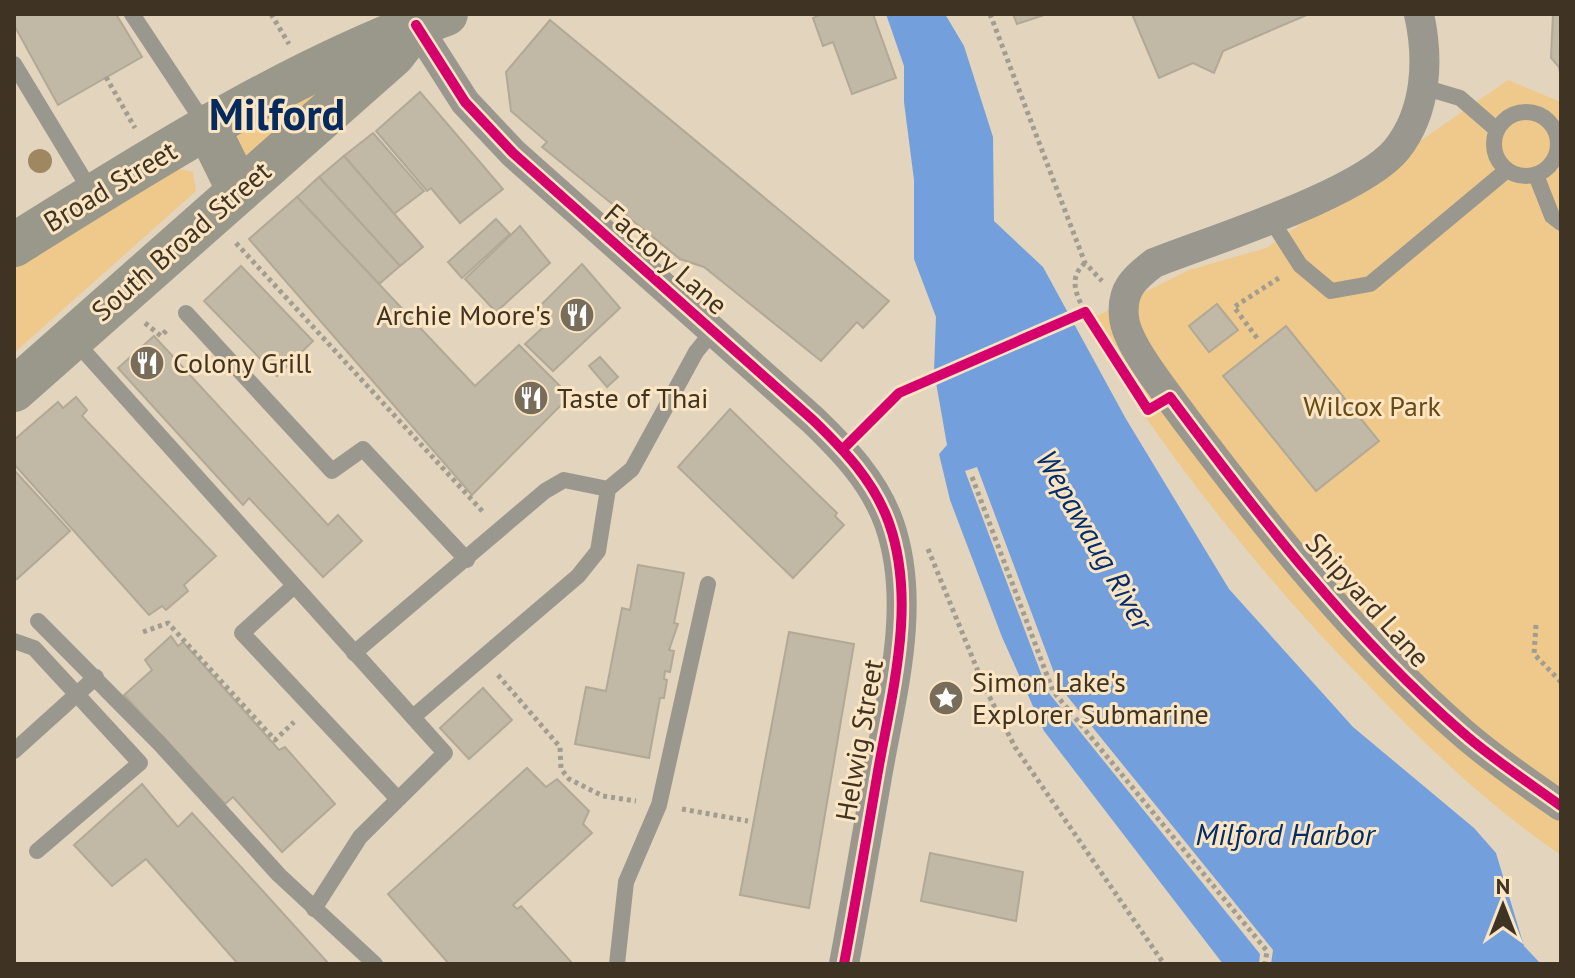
<svg xmlns="http://www.w3.org/2000/svg" width="1575" height="978" font-family="'PT Sans',sans-serif">
	<style>
		.green { fill: #efc98c }
		.water { fill: #749fdd }
		.pier { fill: #e3d4bd }
		.building { fill: #c1b8a5; stroke: #b1a996; stroke-width: 2 }
		.lines { fill: none; stroke-linecap: round; stroke-linejoin: round }
		.path { stroke: #a19d90; stroke-width: 5; stroke-dasharray: 4 4; stroke-linecap: butt }
		.service { stroke: #9a988e; stroke-width: 16 }
		.minor { stroke: #9a988e; stroke-width: 30 }
		.secondary { stroke: #9a988a; stroke-width: 44 }
		.cycleway-casing { stroke: #fce5c3; stroke-width: 15 }
		.cycleway { stroke: #d6006c; stroke-width: 10 }
		.tree { fill: #9f8861 }
		.labels { text-anchor: middle; stroke-width: 6; stroke-linejoin: round; paint-order: stroke }
		.street-label { font-size: 28px; fill: #3f3424; stroke: #fce5c3 }
		.poi-label { font-size: 28px; fill: #3f3424; stroke: #fce5c3; text-anchor: start }
		.park-label { font-size: 28px; fill: #674a16; stroke: #fce5c3 }
		.water-label { font-size: 30px; font-style: italic; fill: #002d6b; stroke: #fce5c3 }
		.town-label { font-size: 44px; font-weight: bold; fill: #052a5d; stroke: #fce5c3 }
	</style>
	<rect width="100%" height="100%" fill="#e3d4bd"/>
	<g class="green">
		<path d="M352,62L250,154L245,155L226,130Z"/>
		<path d="M1508,80L1561,102V855C1490,807 1428,748 1369,686C1257,571 1169,459 1083,323L1189,270L1266,248Z"/>
		<path d="M176,168L193,172L196,191L14,353V263Z"/>
	</g>
	<path class="water" d="M886,14H945L964,46L993,137L994,221L1043,267L1126,419L1229,589L1353,727L1474,828L1496,853L1524,946L1540,963L1223,964L1044,731L1002,637L950,500L939,454L947,445L934,371L936,317L914,259V180L904,102V66Z"/>
	<path class="pier" d="M977,467L1059,686L1273,950L1271,964H1259L1260,954L1048,692L965,471Z"/>
	<g class="building">
		<path d="M14,14H116L142,57L58,105L14,25Z"/>
		<path d="M822,14H873L896,78L852,94L833,42L823,46L813,18Z"/>
		<path d="M1013,14H1047L1017,24Z"/>
		<path d="M1132,14H1309L1223,51L1214,73L1193,63L1159,78Z"/>
		<path d="M1553,14H1561V78L1559,67L1551,58Z"/>
		<path d="M550,20L889,301L863,328L857,322L821,361L704,267L680,259L542,147L547,142L511,111L506,72Z"/>
		<path d="M420,92L503,189L460,223L431,188L427,191L376,131Z"/>
		<path d="M373,133L424,191L394,214L344,156Z"/>
		<path d="M344,156L423,247L400,266L319,177Z"/>
		<path d="M319,177L400,266L379,284L297,197Z"/>
		<path d="M297,197L475,386L519,345L570,396L472,495L249,239Z"/>
		<path d="M496,219L510,234L462,278L448,262Z"/>
		<path d="M520,226L550,263L496,312L465,279Z"/>
		<path d="M582,264L620,308L553,371L525,344L549,322L537,309Z"/>
		<path d="M241,266L313,341L277,376L204,301Z"/>
		<path d="M1217,304L1238,330L1209,352L1189,326Z"/>
		<path d="M1286,326L1379,441L1316,491L1223,376Z"/>
		<path d="M154,336L328,525L338,515L362,541L323,577L249,498L243,505L118,368Z"/>
		<path d="M600,357L618,377L607,387L589,366Z"/>
		<path d="M76,397L87,410L82,416L216,556L184,585L188,591L166,610L162,606L149,615L14,464V440L58,402L63,408Z"/>
		<path d="M730,409L837,513L835,516L844,525L793,578L678,467Z"/>
		<path d="M14,470L70,531L17,579L14,576Z"/>
		<path d="M638,565L684,573L674,623L678,624L669,650L674,651L670,672L665,671L664,679L667,680L664,698H660L649,758L575,744L586,687L606,691L622,608L630,610Z"/>
		<path d="M789,632L854,644L809,908L740,895Z"/>
		<path d="M171,636L178,646L183,642L279,750L285,747L335,804L282,852L233,797L225,804L124,695L152,670L145,660Z"/>
		<path d="M483,688L512,720L469,759L440,728Z"/>
		<path d="M527,768L546,787L557,779L589,811L583,824L592,833L513,905L517,909L521,906L573,964H449L388,894Z"/>
		<path d="M142,784L178,827L192,813L329,964H238L146,859L112,886L74,845Z"/>
		<path d="M930,853L1023,872L1016,921L921,901Z"/>
	</g>
	<g class="lines">
		<g class="path">
			<path d="M271,14L289,44"/>
			<path d="M990,14L1085,263L1102,281"/>
			<path d="M106,77L135,128"/>
			<path d="M236,243L484,513"/>
			<path d="M1085,263C1068,278 1076,294 1085,312"/>
			<path d="M145,323L161,336L168,329"/>
			<path d="M1257,338L1234,307L1282,276"/>
			<path d="M972,477L1053,691L1267,951L1265,964"/>
			<path d="M928,549L984,686L1015,747L1164,964"/>
			<path d="M1536,625L1534,654L1561,682"/>
			<path d="M143,632L168,623L275,740L294,722"/>
			<path d="M498,675L560,747L561,769L569,779L603,796L636,801"/>
			<path d="M682,809L748,821"/>
		</g>
		<g class="service">
			<path d="M132,14L206,126"/>
			<path d="M14,64L92,193"/>
			<path d="M1423,87L1460,98L1497,130"/>
			<circle cx="1526" cy="144" r="32"/>
			<path d="M1536,175L1552,216L1561,223"/>
			<path d="M1270,218L1300,265L1331,291L1370,284L1507,170"/>
			<path d="M186,313L332,471L363,449L467,560"/>
			<path d="M73,339L445,753L360,837L314,909"/>
			<path d="M294,586L242,633L397,798"/>
			<path d="M38,621L160,744L279,875L375,964"/>
			<path d="M14,641L34,648L140,763L37,851"/>
			<path d="M354,653L545,491L564,480L608,489"/>
			<path d="M413,717L578,576L598,551L608,489L632,469L696,352L713,331"/>
			<path d="M14,751L96,677"/>
			<path d="M617,964L626,882L659,805L708,584"/>
		</g>
		<g class="minor">
			<path d="M1419,14C1429,59 1427,111 1397,149C1361,194 1212,240 1154,263C1134,278 1121,290 1124,317C1126,345 1169,396 1186,420C1269,530 1359,643 1463,733C1494,760 1528,783 1561,806"/>
			<path d="M416,25L465,102L513,153L813,420C844,450 874,481 889,523C917,602 892,692 878,771C867,835 856,900 844,964"/>
		</g>
		<g class="secondary">
			<path d="M207,126L239,191"/>
			<path d="M14,245C152,159 292,69 446,14"/>
			<path d="M14,390L393,55L416,25"/>
		</g>
		<defs>
			<g id="cycleway">
				<path d="M416,25L465,102L513,153L813,420C844,450 874,481 889,523C917,602 892,692 878,771C867,835 856,900 844,964"/>
				<path d="M843,449L899,393L1085,312L1148,410L1170,397C1258,515 1351,636 1463,733C1494,760 1528,782 1561,806"/>
			</g>
		</defs>
		<use href="#cycleway" class="cycleway-casing"/>
		<use href="#cycleway" class="cycleway"/>
	</g>
	<circle class="tree" cx="40" cy="161" r="12"/>
	<defs>
		<symbol id="restaurant-disc" viewBox="-11 -11 22 22"><circle r="9.5" fill="#786c5a" stroke="#fce5c3"/><path d="M-5-6h1v4h1v-4h1v4h1v-4h1v5L-1.5 .5V6h-2V.5L-5-1ZM5-6V6H3V1.5H1.5Q1.5-4 5-6Z" fill="#fff"/></symbol>
		<symbol id="sight-disc" viewBox="-11 -11 22 22"><circle r="9.5" fill="#786c5a" stroke="#fce5c3"/><path d="M0-6L1.8-2.2L6-1.7L2.9 1.2L3.7 5.4L0 3.3L-3.7 5.4L-2.9 1.2L-6-1.7L-1.8-2.2Z" fill="#fff"/></symbol>
	</defs>
	<g fill-rule="evenodd">
		<use href="#restaurant-disc" x="557" y="295" width="40" height="40"/>
		<use href="#restaurant-disc" x="127" y="343" width="40" height="40"/>
		<use href="#restaurant-disc" x="511" y="378" width="40" height="40"/>
		<use href="#sight-disc" x="926" y="678" width="40" height="40"/>
	</g>
	<g class="labels">
		<g class="street-label">
			<text transform="translate(110 186) rotate(-31)" y="10">Broad Street</text>
			<text transform="translate(181 241) rotate(-41)" y="10">South Broad Street</text>
			<text transform="translate(666 259) rotate(41)" y="10">Factory Lane</text>
			<text transform="translate(1368 600) rotate(48)" y="10">Shipyard Lane</text>
			<text transform="translate(859 740) rotate(-80)" y="10">Helwig Street</text>
		</g>
		<g class="poi-label">
			<text x="551" y="325" text-anchor="end">Archie Moore's</text>
			<text x="173" y="373">Colony Grill</text>
			<text x="557" y="408">Taste of Thai</text>
			<text x="972" y="692">Simon Lake's<tspan x="972" dy="32">Explorer Submarine</tspan></text>
		</g>
		<g class="park-label">
			<text x="1372" y="416">Wilcox Park</text>
		</g>
		<g class="water-label">
			<text transform="translate(1094 540) rotate(60)" y="10">Wepawaug River</text>
			<text x="1285" y="845">Milford Harbor</text>
		</g>
		<g class="town-label">
			<text x="277" y="130">Milford</text>
		</g>
	</g>
	<rect width="1575" height="978" fill="none" stroke="#3f3424" stroke-width="32"/>
	<g transform="translate(1503 906)" stroke="#fce5c3" stroke-width="6" paint-order="stroke">
	<path d="M0-6L14 30L0 20L-14 30Z" fill="#3f3424"/>
	<text y="-12" font-size="22" font-weight="bold" text-anchor="middle" fill="#3f3424">N</text>
	</g>
</svg>
